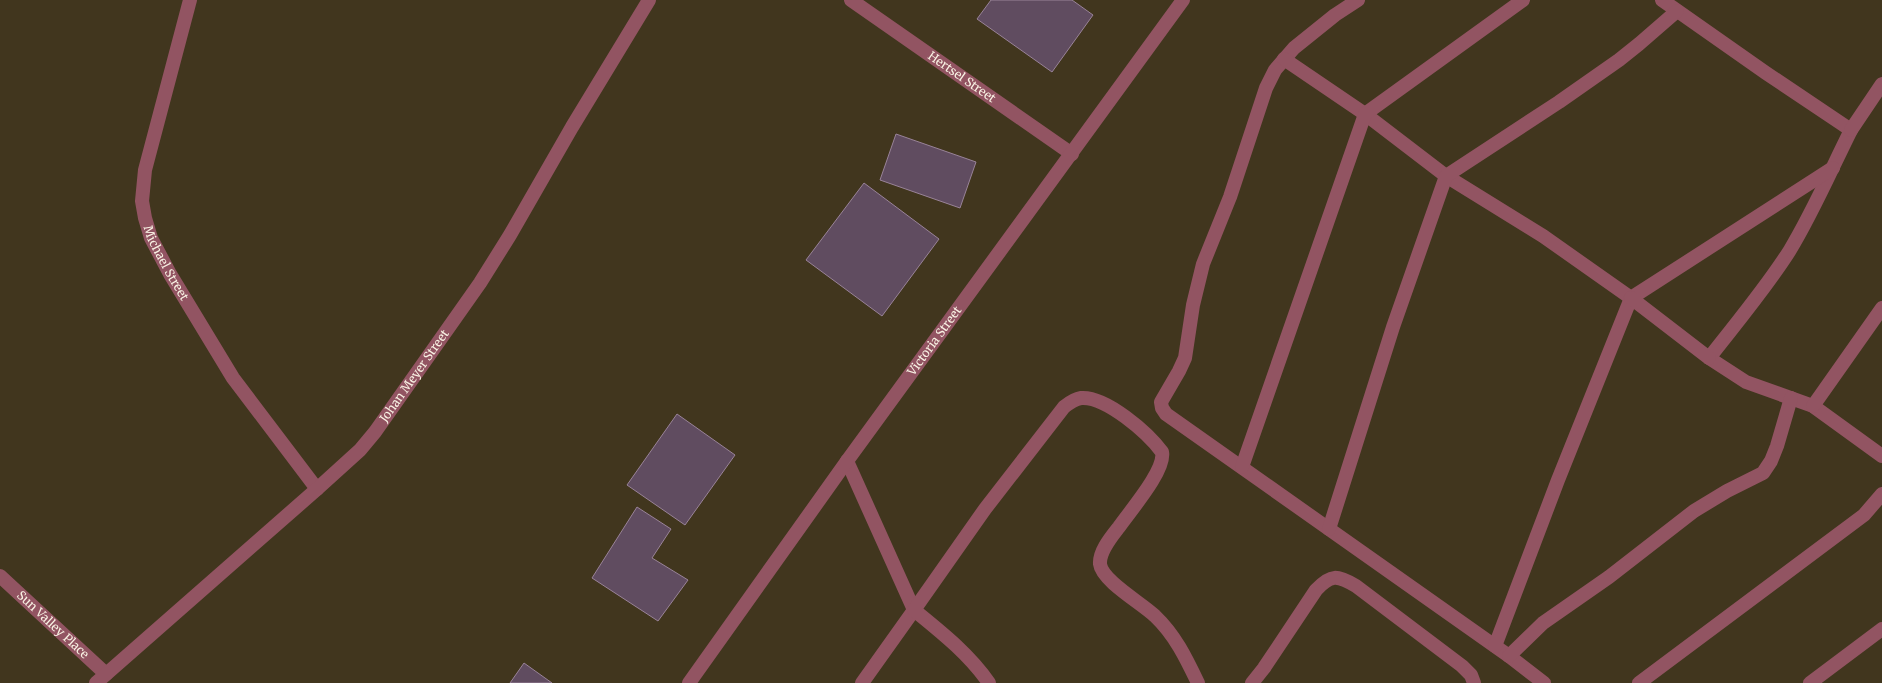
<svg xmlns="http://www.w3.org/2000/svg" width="1882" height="683" font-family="Merriweather,serif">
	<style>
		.building { fill: #604c60; stroke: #998398 }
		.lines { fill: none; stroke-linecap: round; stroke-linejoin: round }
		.service { stroke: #925462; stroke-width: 14 }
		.minor { stroke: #925462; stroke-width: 14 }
		.labels { text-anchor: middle; stroke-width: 4; stroke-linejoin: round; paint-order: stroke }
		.street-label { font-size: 12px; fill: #f9f2e4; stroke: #362c14 }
	</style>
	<rect width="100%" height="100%" fill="#41361e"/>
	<g class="building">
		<path d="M991,0H1072L1093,15L1052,72L977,19Z"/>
		<path d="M896,134L976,162L960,208L880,180Z"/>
		<path d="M864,183L939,239L882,316L806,260Z"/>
		<path d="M677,414L735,455L685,525L627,485Z"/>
		<path d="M637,507L671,529L652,558L688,580L658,621L592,578Z"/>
		<path d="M524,663L552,683H510Z"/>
	</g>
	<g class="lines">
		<g class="service">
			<path d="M1358,0L1335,15L1294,48L1275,70L1266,88L1230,197L1203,264L1193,305L1185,358L1179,371L1161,402L1162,408L1166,414L1509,656L1544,683"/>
			<path d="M1662,0L1766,73L1851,130C1831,170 1813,212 1790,250C1766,288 1737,322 1709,358L1746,382L1813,406L1882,456"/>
			<path d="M1284,59L1365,114L1446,176L1543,236L1631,298"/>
			<path d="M1851,130L1882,84"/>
			<path d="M1813,406L1882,308"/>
			<path d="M847,461L914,610L862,683"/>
			<path d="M1242,467L1365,114L1523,0"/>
			<path d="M1329,529L1393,327L1446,176L1559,102L1619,60L1639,44L1677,11"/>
			<path d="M1495,646L1558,480L1631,298L1833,168"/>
			<path d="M1509,656L1543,623L1609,577L1694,511L1727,491L1763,473L1771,461L1777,446L1791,398"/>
			<path d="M989,683C969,654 941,632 914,610L985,509L1064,407C1069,403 1074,399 1081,398C1106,396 1148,433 1162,452C1166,470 1130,511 1119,527C1112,536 1099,551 1100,564C1102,581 1143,604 1155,616C1175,635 1186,658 1198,683"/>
			<path d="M1252,683L1264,668L1316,590C1331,574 1337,575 1356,586L1462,666L1471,675L1474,683"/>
			<path d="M1639,683L1864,515L1882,494"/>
			<path d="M1810,683L1882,629"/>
		</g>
		<g class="minor">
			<path id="s1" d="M190,0L145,170L142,201L145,218L151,238L170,274L233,378L317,489"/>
			<path id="s2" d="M851,0L1072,154"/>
			<path d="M1631,298L1709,358"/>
			<path id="s3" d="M0,576L106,674"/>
			<path id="s4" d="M96,683L317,489L360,450L375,432L480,283L510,235L572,127L649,0"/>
			<path id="s5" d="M689,683L847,461L1183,0"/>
		</g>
	</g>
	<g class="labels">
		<g class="street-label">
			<text dy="4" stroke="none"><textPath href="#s2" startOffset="135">Hertsel Street</textPath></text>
			<text dy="4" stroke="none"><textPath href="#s1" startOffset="274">Michael Street</textPath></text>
			<text dy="4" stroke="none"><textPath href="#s5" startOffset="421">Victoria Street</textPath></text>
			<text dy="4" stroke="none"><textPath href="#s4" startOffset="444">Johan Meyer Street</textPath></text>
			<text dy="4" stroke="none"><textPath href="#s3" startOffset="72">Sun Valley Place</textPath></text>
		</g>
	</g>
</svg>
